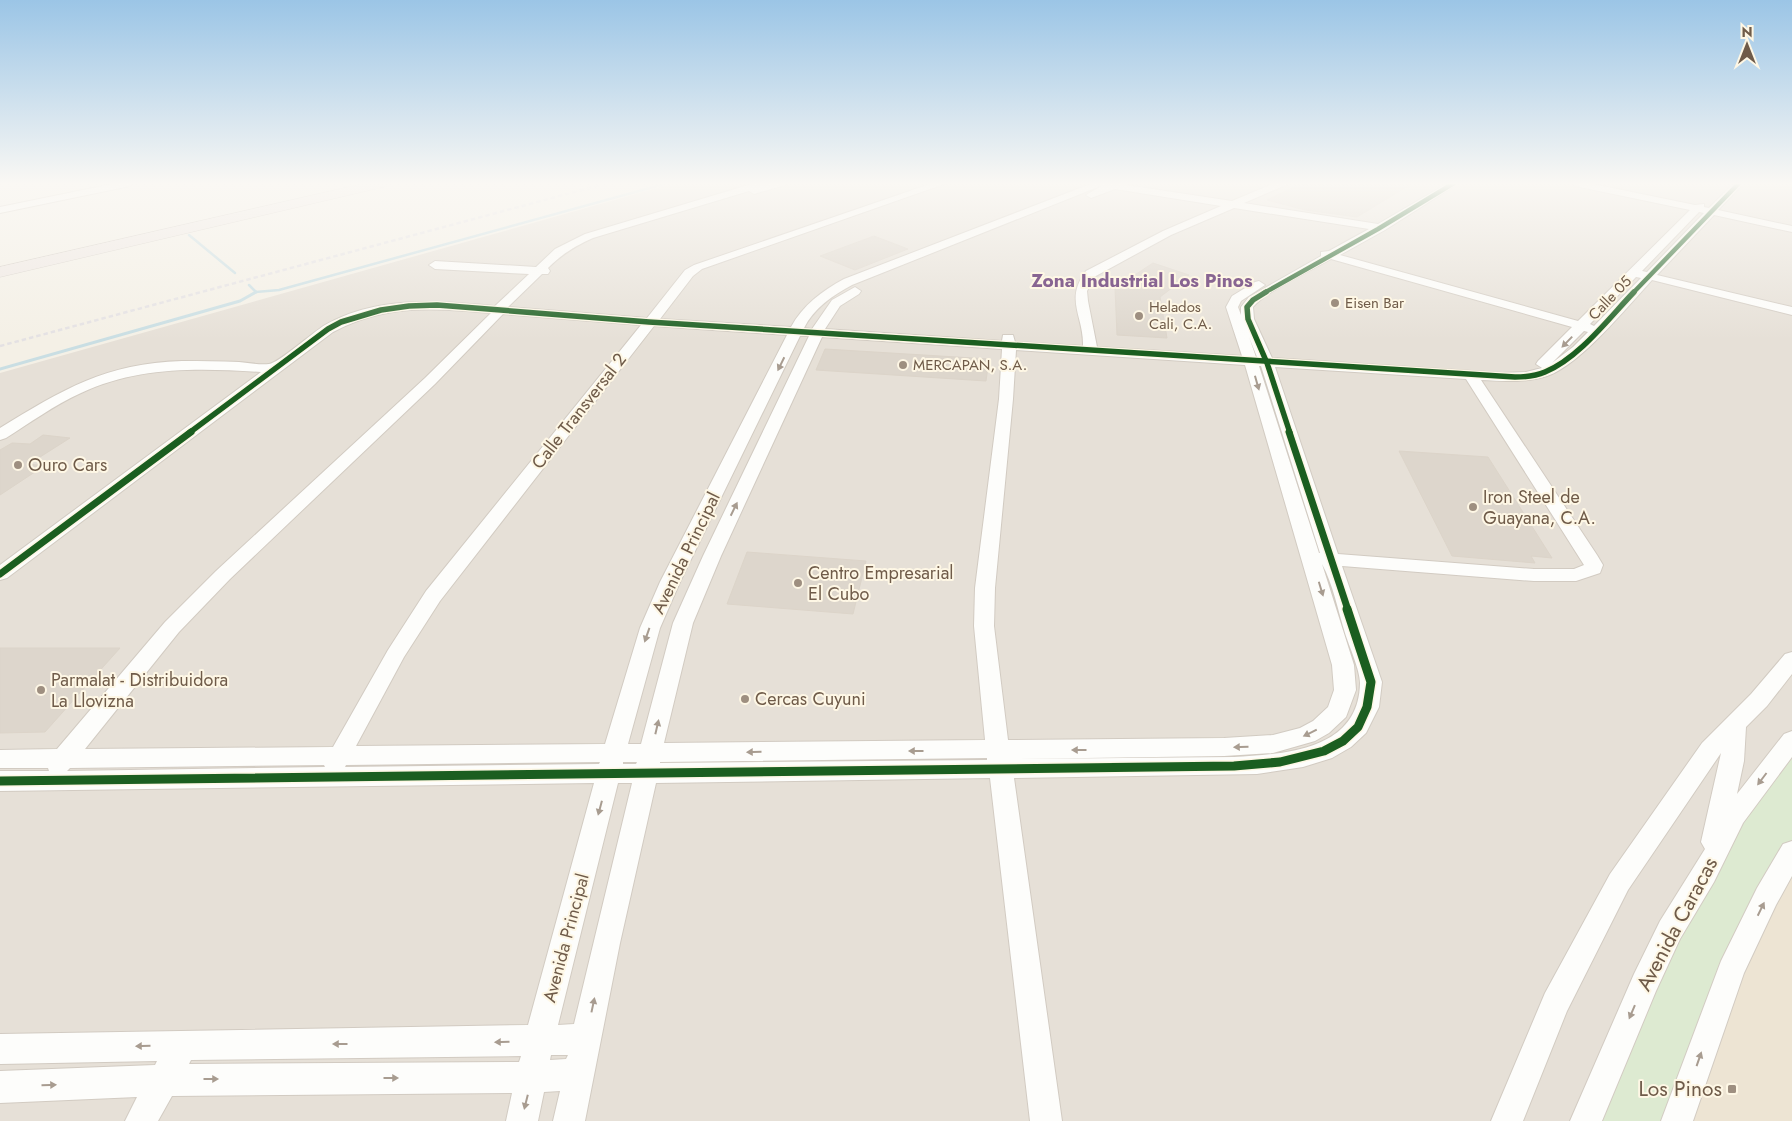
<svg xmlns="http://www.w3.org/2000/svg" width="1792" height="1121" font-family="Jost,sans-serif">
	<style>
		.residential { fill: #ede4d3 }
		.industrial { fill: #e6e0d7 }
		.green { fill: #ddead1 }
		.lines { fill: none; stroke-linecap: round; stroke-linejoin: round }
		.stream-far1 { stroke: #c9dee3; stroke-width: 2.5 }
		.stream { stroke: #c9dee3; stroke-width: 3 }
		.building { fill: #ddd6cc; stroke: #dcd4c9 }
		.minor-casing { stroke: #d2cbc2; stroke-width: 2 }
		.highway-casing { stroke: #d3ccc4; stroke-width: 1 }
		.minor { fill: #fdfdfb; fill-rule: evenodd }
		.highway { fill: #efe8e3; fill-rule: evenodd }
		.rail { stroke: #e4e1e3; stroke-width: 2.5; stroke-dasharray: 4.5 3; stroke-linecap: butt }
		.cycleway-far3-casing { stroke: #fef7e5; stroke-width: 6 }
		.cycleway-far2-casing { stroke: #fef7e5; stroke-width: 8 }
		.cycleway-far1-casing { stroke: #fef7e5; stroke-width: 10 }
		.cycleway-casing { stroke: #fef7e5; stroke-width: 12 }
		.cycleway-far3 { stroke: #1b5e20; stroke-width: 4.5 }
		.cycleway-far2 { stroke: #1b5e20; stroke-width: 5.5 }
		.cycleway-far1 { stroke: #1b5e20; stroke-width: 7 }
		.cycleway { stroke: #1b5e20; stroke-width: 9 }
		.oneway { fill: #a89c90 }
		.poi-dot { fill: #9e8f80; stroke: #fef7e5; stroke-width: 2 }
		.labels { text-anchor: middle; stroke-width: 4; stroke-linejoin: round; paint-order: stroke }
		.far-street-label { font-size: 15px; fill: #6f5b49; stroke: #fef7e5 }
		.far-poi-label { font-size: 15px; fill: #6f5b49; stroke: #fef7e5; text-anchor: start }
		.street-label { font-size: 18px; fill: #6f5b49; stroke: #fef7e5 }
		.poi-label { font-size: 18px; fill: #6f5b49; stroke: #fef7e5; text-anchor: start }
		.far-district-label { font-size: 19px; font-weight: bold; fill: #886592; stroke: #fef7e5 }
		.near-street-label { font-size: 21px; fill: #6f5b49; stroke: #fef7e5 }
		.near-poi-label { font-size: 21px; fill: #6f5b49; stroke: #fef7e5; text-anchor: end }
	</style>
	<rect width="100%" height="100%" fill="#f4f0e6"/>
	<path class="residential" d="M1792,852V1121H1677Z"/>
	<path class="industrial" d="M675,183H1792V740L1586,1121H0V373Z"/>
	<path class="green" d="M1792,740V852L1677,1121H1586L1644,984Z"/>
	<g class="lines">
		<g class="stream-far1">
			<path d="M189,235L235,273"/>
			<path d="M249,285L256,292L279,290L668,183"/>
			<path d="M254,293L256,292"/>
		</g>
		<path class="stream" d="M0,369L240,301L256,292"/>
	</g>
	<g class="building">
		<path d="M1302,183H1413L1357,217L1305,210L1267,200Z"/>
		<path d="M874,236L908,249L855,270L820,256Z"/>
		<path d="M1153,263L1189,275L1160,297L1167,338L1117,335L1115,288Z"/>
		<path d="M825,349L989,359L986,381L816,370Z"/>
		<path d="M43,435L70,438L29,464L44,466L0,495V450L12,443L30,444Z"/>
		<path d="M1399,451L1488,457L1552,558L1531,556L1535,563L1452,556Z"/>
		<path d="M747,552L866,561L853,614L727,604Z"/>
		<path d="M0,648H120L45,732L0,733Z"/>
	</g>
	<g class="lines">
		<defs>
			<g id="minor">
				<path d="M117,183H135L130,186L0,213V207Z"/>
				<path d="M755,183H787L785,185L754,194L749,191L593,238C575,246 562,254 548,268L550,271L548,274H542L508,307L647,318L685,270L694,265L933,183H947L702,269L693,276L660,319L791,327C803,305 822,291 844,279L1093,183H1127L1126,185L1232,201L1275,183H1288L1286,185L1244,203L1378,224L1448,183H1459L1385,230L1340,255L1578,321L1690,210L1575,186L1570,183H1588L1695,205L1704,204V207L1709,208L1734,183H1744L1718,210L1792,226V232L1714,215L1657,275L1792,307V315L1652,280C1627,307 1580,365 1547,376C1526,383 1503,381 1481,380L1597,555L1603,565L1600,573L1576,581H1534L1342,566L1382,682L1379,707L1366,733L1351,747L1332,758L1303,767L1257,774L1014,778L1062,1121H1030L990,778L656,783L620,943L585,1121H553L560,1091L544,1092L538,1121H506L512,1093L172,1096L158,1121H125L137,1097L0,1103V1071L155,1065L157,1061L0,1064V1034L528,1025L594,783L0,791V771H49L48,768H0V750L57,749L165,622L216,571L425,378L491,313C433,308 386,304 333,332L7,578L0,580V565L261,372C200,368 138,366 81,393C54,405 30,423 6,438L0,440V428C62,390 106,363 182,361C201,361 220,361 239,362C249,363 260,365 269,364C279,363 313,332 325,325C378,295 438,301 495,306L529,274L435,269L429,265L435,261L536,267L555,249L585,234ZM1103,185L1086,195L1091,198L1115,189L1221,206L1163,231L1086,271C1064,300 1084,316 1083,346L1015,342L1013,335H1003L1002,341L825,329L840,306L859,294L861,291L855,287L832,300L812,329L804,328C814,308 833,295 852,285ZM1234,208L1369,229L1329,251L1321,252V256L1249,297L1241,307V315L1238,307L1241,301L1265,285L1259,281L1255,282L1232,296L1226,307L1242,356L1097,347L1088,301L1087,291L1094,277L1171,235ZM1699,212L1704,213L1647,272L1642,271ZM1331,259L1572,327L1538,361L1536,364L1542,368L1526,372L1502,373L1272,358L1254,319L1253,307C1269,289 1310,271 1331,259ZM1636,277L1641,278L1594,326L1590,324ZM503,314L641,325L426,591L388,650L333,747L85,749L179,632L230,579L435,384ZM654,326L787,335L660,582L640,628L605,744L356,746L404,657L440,601ZM1584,331L1588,332L1573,347L1552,363ZM800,336H809L703,556L673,623L641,744H628L660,628L680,582ZM822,337L1002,349L999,399L975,588L974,626L985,740L664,743L693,623L721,556ZM1249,337L1257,357H1256ZM1016,350L1245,365L1332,665L1334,690L1328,707L1313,721L1300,728L1273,735L1224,738L1008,740L994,626L995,588L1013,399ZM1259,366H1261L1320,553H1319ZM1275,367L1466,379L1584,565L1574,569H1534L1338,554ZM1322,564C1333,584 1338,611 1345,633C1349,646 1360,670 1360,683C1359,751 1284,754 1234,757L1011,759L1224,756L1273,753L1315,741L1329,733L1346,717L1356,690L1354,665ZM987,758V760L660,763V762ZM600,762L599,764L345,767L346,765ZM623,762H637L636,764H623ZM324,765L325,767L67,771L70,768ZM618,783H632L574,1024L558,1025ZM551,1055H568L566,1059L550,1060ZM521,1056L519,1062L189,1064L191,1060Z"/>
				<path d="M1792,652V674L1767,706L1746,727L1744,761L1737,794L1784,734L1792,731V757L1743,823L1714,882L1680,939L1656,991L1602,1121H1570L1634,974L1660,921L1705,849L1701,842L1721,753L1628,890L1567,1011L1523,1121H1491L1545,993L1610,874L1702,743L1751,694L1785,654Z"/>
				<path d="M1792,841V876L1776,905L1744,973L1693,1121H1661L1721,961L1757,888L1783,844Z"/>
			</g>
			<path id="highway" d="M366,183H390L388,186L383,187L0,277V267Z"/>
		</defs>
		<use href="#minor" class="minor-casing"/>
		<use href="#highway" class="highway-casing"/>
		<use href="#minor" class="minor"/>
		<use href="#highway" class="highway"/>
		<path class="rail" d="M0,346L608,183"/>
		<defs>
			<g id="cycleway-far3">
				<path d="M1264,293L1378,229L1454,183"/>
				<path d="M1633,293L1739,183"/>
			</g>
			<g id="cycleway-far2">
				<path d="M1266,292L1253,300L1247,307L1248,319L1267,363L1290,433"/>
				<path d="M189,433L328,329L341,322L381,310L409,306L437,305L649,322L1515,377C1525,377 1536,376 1545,372C1579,358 1609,318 1634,292"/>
			</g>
			<g id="cycleway-far1">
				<path d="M1289,432L1348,610"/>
				<path d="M0,574L191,432"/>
			</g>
			<path id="cycleway" d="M0,781L1234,766L1280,762L1324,751L1343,741L1358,727L1367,707L1371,682L1347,609"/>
		</defs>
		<use href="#cycleway-far3" class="cycleway-far3-casing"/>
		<use href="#cycleway-far2" class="cycleway-far2-casing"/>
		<use href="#cycleway-far1" class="cycleway-far1-casing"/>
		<use href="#cycleway" class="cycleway-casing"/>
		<use href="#cycleway-far3" class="cycleway-far3"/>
		<use href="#cycleway-far2" class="cycleway-far2"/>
		<use href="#cycleway-far1" class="cycleway-far1"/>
		<use href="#cycleway" class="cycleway"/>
	</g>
	<defs><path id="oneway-solid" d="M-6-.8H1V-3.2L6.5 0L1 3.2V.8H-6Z" transform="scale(1.25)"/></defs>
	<g class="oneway">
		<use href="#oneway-solid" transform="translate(1567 342) rotate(134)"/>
		<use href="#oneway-solid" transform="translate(781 364) rotate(116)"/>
		<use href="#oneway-solid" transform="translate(1257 383) rotate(74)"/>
		<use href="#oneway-solid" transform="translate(734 509) rotate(-64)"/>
		<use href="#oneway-solid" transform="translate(1321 589) rotate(73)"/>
		<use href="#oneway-solid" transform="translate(647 635) rotate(109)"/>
		<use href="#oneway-solid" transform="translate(657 727) rotate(-77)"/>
		<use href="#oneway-solid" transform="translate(1310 733) rotate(154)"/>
		<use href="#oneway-solid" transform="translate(1241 747) rotate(178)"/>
		<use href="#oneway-solid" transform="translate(1079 750) rotate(180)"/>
		<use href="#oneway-solid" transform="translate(916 751) rotate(180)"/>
		<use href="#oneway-solid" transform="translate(754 752) rotate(179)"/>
		<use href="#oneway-solid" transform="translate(1762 779) rotate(127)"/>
		<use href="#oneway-solid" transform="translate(600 808) rotate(105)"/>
		<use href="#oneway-solid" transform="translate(1761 909) rotate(-64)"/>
		<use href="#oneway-solid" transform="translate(593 1005) rotate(-78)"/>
		<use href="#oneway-solid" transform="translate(1632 1012) rotate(113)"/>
		<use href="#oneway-solid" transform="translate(502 1042) rotate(179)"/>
		<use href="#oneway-solid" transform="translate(340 1044) rotate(180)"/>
		<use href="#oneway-solid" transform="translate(143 1046) rotate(179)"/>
		<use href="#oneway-solid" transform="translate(1699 1059) rotate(-71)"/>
		<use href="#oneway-solid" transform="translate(391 1078)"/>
		<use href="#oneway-solid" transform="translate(211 1079)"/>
		<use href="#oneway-solid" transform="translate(49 1085) rotate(-2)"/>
		<use href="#oneway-solid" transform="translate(526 1102) rotate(104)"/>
	</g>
	<linearGradient id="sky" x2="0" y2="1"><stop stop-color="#9bc5e6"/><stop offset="0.54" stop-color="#faf8f4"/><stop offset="1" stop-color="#faf8f4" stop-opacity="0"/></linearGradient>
	<rect width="1792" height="340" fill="url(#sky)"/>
	<g class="poi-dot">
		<circle cx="1335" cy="303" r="5"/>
		<circle cx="1139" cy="316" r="5"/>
		<circle cx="903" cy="365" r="5"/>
		<circle cx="18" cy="465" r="5"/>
		<circle cx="1473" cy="507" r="5"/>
		<circle cx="798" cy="583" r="5"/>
		<circle cx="41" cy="690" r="5"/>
		<circle cx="745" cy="699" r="5"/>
		<rect x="1727" y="1084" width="10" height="10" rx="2.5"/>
	</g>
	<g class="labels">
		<g class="far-street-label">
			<text transform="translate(1610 298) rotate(-46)" y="5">Calle 05</text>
		</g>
		<g class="far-poi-label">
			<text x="1345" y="308">Eisen Bar</text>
			<text x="1149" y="312">Helados<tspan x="1149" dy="17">Cali, C.A.</tspan></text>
			<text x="913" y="370">MERCAPAN, S.A.</text>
		</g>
		<g class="street-label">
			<text transform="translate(579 411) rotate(-52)" y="6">Calle Transversal 2</text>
			<text transform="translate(686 553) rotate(-64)" y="6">Avenida Principal</text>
			<text transform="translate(566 938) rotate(-75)" y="6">Avenida Principal</text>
		</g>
		<g class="poi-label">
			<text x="28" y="471">Ouro Cars</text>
			<text x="1483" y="503">Iron Steel de<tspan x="1483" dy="21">Guayana, C.A.</tspan></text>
			<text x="808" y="579">Centro Empresarial<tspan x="808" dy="21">El Cubo</tspan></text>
			<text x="51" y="686">Parmalat - Distribuidora<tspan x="51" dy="21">La Llovizna</tspan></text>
			<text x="755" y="705">Cercas Cuyuni</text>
		</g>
		<g class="far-district-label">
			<text x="1142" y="287">Zona Industrial Los Pinos</text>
		</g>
		<g class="near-street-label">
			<text transform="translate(1677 924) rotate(-62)" y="7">Avenida Caracas</text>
		</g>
		<g class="near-poi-label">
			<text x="1722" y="1096">Los Pinos</text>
		</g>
	</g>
	<g transform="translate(1747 45)" stroke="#fef7e5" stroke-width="4" paint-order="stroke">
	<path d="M0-4L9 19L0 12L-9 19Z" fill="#6f5b49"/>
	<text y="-8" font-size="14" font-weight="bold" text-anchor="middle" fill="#6f5b49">N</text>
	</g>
</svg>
